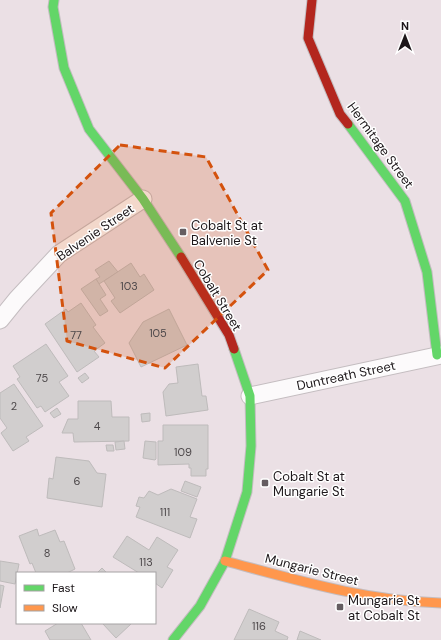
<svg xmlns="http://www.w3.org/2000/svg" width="441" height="640" font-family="'DM Sans',sans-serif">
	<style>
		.building { fill: #d1cece; stroke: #bebbbb }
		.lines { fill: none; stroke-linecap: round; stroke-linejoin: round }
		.street-casing { stroke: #c4bdc0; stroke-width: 19 }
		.fast-casing { stroke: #c4bdc0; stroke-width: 11 }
		.slow-casing { stroke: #c4bdc0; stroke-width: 11 }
		.jam-casing { stroke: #c4bdc0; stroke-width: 11 }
		.street { stroke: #fcfafb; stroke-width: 17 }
		.fast { stroke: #63d668; stroke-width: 9 }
		.slow { stroke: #ff974d; stroke-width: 9 }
		.jam { stroke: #b3261e; stroke-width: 9 }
		.marked { fill: #d4520d; fill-opacity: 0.2; stroke: #d4520d; stroke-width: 3; stroke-dasharray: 8 5; stroke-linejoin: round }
		.poi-dot { fill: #655d61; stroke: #fff; stroke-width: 1.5 }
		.labels { text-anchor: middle; stroke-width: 3; stroke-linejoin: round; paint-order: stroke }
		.number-label { font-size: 11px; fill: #4c4749 }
		.street-label { font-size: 13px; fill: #1d171a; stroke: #fff }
		.poi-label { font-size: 13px; fill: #1d171a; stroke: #fff; text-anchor: start }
	</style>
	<rect width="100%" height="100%" fill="#ebe0e5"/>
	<g class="building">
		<path d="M109,261L118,272L99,284L96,279L100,277L95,270Z"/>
		<path d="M131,263L140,277L144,274L154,290L120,313L111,301L115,298L104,281Z"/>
		<path d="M96,279L106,295L100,299L108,311L100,316L81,289Z"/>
		<path d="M81,303L96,325L93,327L105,343L94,351L99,357L77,372L45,324L66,309L68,312Z"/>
		<path d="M169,309L187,345L141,367L129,343L143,322Z"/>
		<path d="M46,344L68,376L59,382L69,396L45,412L41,406L37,408L17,379L20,377L13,366Z"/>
		<path d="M198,364L202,396H206L208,410L166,416L163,392L169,384L178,383L176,367Z"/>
		<path d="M85,373L89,378L82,383L78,378Z"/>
		<path d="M14,384L43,426L26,437L29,441L13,451L1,433L7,428L0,418V393Z"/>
		<path d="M78,401H111L112,417H129V441L74,442L73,433H62L68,419H78Z"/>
		<path d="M57,408L61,414L54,418L50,413Z"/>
		<path d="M150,413V421L142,422L141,414Z"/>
		<path d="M163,425H208V469H206V476H191V468H189V464L158,465V441H163Z"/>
		<path d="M124,441L125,449L116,450L115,442Z"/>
		<path d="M145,441L156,442V459L155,460L143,458Z"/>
		<path d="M106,445H113L114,451H107Z"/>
		<path d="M56,457L89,461L97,473L106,474L102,507L47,498L49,478L53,479Z"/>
		<path d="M185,481L201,487L197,497L181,491Z"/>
		<path d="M171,489L197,499L190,517L197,519L190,538L136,517L140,507L136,506L139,497L144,498L149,491L158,495Z"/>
		<path d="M37,529L39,536L55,530L60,542L64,541L75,569L67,573H36L32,563L30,564L19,536Z"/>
		<path d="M127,536L149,550L157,537L178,550L167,567L173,570L162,588L155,583V573H139L113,557Z"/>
		<path d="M0,561L19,564L15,584L0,581Z"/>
		<path d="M102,568L107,573H97Z"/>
		<path d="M0,585L4,586L0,608Z"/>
		<path d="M249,609L279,622L275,631L288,637L287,640H234Z"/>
		<path d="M58,623H81L91,640H50L45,631Z"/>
		<path d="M105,623H130L131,624L116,638L103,624Z"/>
		<path d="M300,631L321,640H297Z"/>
	</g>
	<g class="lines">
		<defs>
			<g id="street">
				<path d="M0,320L17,299L59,254L143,199"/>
				<path d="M250,396L441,355"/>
			</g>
			<g id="fast">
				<path d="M54,0L53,7L64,68L89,129L143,199L181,257"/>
				<path d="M348,124L405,201L427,272L437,355"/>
				<path d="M173,640L200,606L225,561L247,492L251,446L250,396L234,349"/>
			</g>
			<path id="slow" d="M225,561C297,580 366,601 441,603"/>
			<g id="jam">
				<path d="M312,0L308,38L340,114L348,124"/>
				<path d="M181,257L229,335L234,349"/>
			</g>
		</defs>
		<use href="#street" class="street-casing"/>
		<use href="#fast" class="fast-casing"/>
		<use href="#slow" class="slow-casing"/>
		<use href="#jam" class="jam-casing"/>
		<use href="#street" class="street"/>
		<use href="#fast" class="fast"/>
		<use href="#slow" class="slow"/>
		<use href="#jam" class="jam"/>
	</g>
	<path class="marked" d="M120,145L206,157L268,270L165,368L67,341L51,213Z"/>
	<g class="poi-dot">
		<rect x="179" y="228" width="8" height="8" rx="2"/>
		<rect x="261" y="479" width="8" height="8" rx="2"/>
		<rect x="336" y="603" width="8" height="8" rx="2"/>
	</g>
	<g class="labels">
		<g class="number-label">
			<text x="129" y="290">103</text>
			<text x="158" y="337">105</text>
			<text x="76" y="339">77</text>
			<text x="42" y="382">75</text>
			<text x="14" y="410">2</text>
			<text x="97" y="430">4</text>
			<text x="183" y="456">109</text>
			<text x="77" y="485">6</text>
			<text x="165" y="516">111</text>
			<text x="47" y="557">8</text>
			<text x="146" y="566">113</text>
			<text x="259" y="630">116</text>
		</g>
		<g class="street-label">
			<text transform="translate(381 145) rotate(54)" y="5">Hermitage Street</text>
			<text transform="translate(95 232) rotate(-34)" y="5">Balvenie Street</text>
			<text transform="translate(218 295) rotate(59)" y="5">Cobalt Street</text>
			<text transform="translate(346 375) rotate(-12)" y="5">Duntreath Street</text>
			<text transform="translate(312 569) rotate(14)" y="5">Mungarie Street</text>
		</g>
		<g class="poi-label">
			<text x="191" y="230">Cobalt St at<tspan x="191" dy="15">Balvenie St</tspan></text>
			<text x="273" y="481">Cobalt St at<tspan x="273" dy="15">Mungarie St</tspan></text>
			<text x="348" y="605">Mungarie St<tspan x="348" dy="15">at Cobalt St</tspan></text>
		</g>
	</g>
	<rect x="16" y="572" width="140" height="52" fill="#ffffff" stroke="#a5a2a3"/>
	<rect x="24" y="585" width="20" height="6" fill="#63d668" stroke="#a5a2a3"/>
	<text x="52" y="592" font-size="12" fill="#1d171a">Fast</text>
	<rect x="24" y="605" width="20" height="6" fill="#ff974d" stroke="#a5a2a3"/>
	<text x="52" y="612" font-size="12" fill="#1d171a">Slow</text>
	<g transform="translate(405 36)" stroke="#ffffff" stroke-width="3" paint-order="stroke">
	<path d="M0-3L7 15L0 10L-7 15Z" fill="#1d171a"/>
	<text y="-6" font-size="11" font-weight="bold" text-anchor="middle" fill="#1d171a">N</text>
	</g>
</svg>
